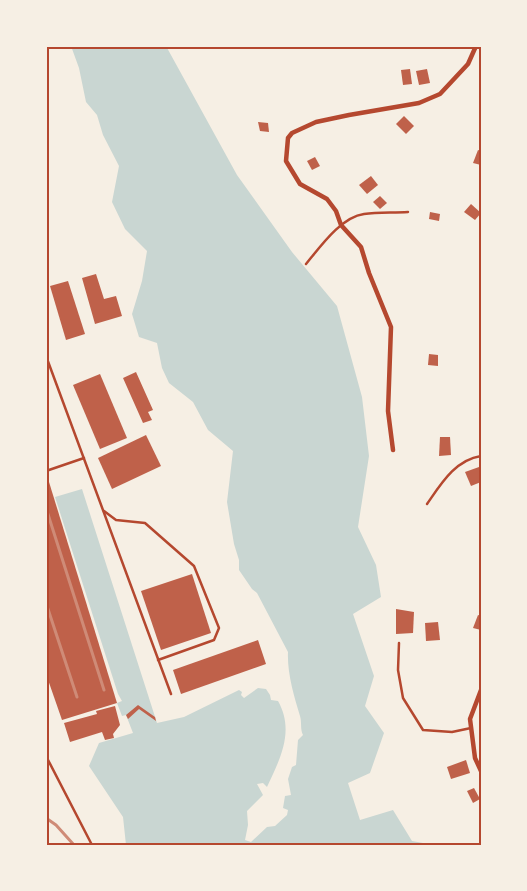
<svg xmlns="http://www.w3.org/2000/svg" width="527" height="891" font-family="'DejaVu Sans',sans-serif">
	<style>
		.water { fill: #c9d6d2 }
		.building { fill: #bf614a }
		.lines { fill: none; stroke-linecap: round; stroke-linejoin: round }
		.service { stroke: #b5482f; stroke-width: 2.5 }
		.minor { stroke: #b5482f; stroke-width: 4.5 }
		.rail { stroke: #cf8b77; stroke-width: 3 }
		.neatline { fill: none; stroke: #b5482f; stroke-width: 2 }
	</style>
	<rect width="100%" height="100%" fill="#f6efe4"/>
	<path class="water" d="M71,46H166L237,175L292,252L337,306L362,397L369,456L358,527L376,565L381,597L353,614L374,676L365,706L384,733L370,773L348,783L360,820L393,810L412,841L434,845H126L123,817L89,766L99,743L133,733L126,715L122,716L117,703L122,701L118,694L55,497L82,489L157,723L184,717L239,690L242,692L241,695L244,698L258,688L266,689L270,695L271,700L278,701C295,731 280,759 267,787L263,783L257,784L263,795L247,811L248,825L245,840L251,842L267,827L275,826L287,815L288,810L283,808L285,796L291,795L288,779L292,767L296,765L298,740L303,735C300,729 302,723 300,716C294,696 287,673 288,652L257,593L252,589L239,570V560L234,544L227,502L233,451L208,430L193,402L169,383L162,368L157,343L139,337L132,314L142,281L147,251L125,229L112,202L119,166L103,135L97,115L86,102L79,68Z"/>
	<g class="building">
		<path d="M410,69L412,84L403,85L401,70Z"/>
		<path d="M427,69L430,83L419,85L416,71Z"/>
		<path d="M404,116L414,126L406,134L396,124Z"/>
		<path d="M258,122L268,123L269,132L260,131Z"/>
		<path d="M478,150L481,151V165L473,163Z"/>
		<path d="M315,157L320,166L312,170L307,161Z"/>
		<path d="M371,176L378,185L367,194L359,185Z"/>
		<path d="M380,196L387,203L380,209L373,202Z"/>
		<path d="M471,204L481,213L475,220L464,212Z"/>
		<path d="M430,212L440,214L439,221L429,219Z"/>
		<path d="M96,274L104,299L116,296L122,316L95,324L82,278Z"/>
		<path d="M68,281L85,334L66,340L50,286Z"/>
		<path d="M429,354L438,355V366L428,365Z"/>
		<path d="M136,372L153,410L148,412L152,420L143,423L123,378Z"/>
		<path d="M100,374L127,438L100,449L73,385Z"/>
		<path d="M146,435L161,466L112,489L98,458Z"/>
		<path d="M440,437H450L451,455L439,456Z"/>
		<path d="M479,467L481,471V482L471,486L465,472Z"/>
		<path d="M49,482L117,703L62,720L46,674V483Z"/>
		<path d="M192,574L211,633L161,650L141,591Z"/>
		<path d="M396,609L414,612L413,633L396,634Z"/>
		<path d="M478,615L481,616V630L473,628Z"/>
		<path d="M438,622L440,640L426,641L425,623Z"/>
		<path d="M258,640L266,664L181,694L173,670Z"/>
		<path d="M138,705L155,717L156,721L139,709L128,719L126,715Z"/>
		<path d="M115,706L120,725L113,734L114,738L105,740L102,732L70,742L64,723L97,714L96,711Z"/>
		<path d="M466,760L470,773L451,779L447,767Z"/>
		<path d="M474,788L480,799L473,803L467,791Z"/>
	</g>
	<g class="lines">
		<g class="service">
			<path d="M306,264C320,247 341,217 364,214C378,212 393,213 408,212"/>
			<path d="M46,356L171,694"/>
			<path d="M46,471L84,458"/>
			<path d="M427,504C441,484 455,460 481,456"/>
			<path d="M104,511L116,520L145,523L194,566L219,628L214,640L158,660"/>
			<path d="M399,643L398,670L403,698L423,730L452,732L471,728"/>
			<path d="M46,756L92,845"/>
		</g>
		<g class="minor">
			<path d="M393,450L388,411L391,327L369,273L361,247L341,225L336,211L327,199L300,184L286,161L288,138L292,133L316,122L349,115L419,103L440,94L468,64L476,46"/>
			<path d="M481,690L470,719L475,758L481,771"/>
		</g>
		<g class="rail">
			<path d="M46,508L104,690"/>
			<path d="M46,603L77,697"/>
			<path d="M46,818L56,825L74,845"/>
		</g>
	</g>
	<rect width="527" height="891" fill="none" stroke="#f6efe4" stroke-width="95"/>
	<rect x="48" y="48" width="432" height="796" class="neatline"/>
</svg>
